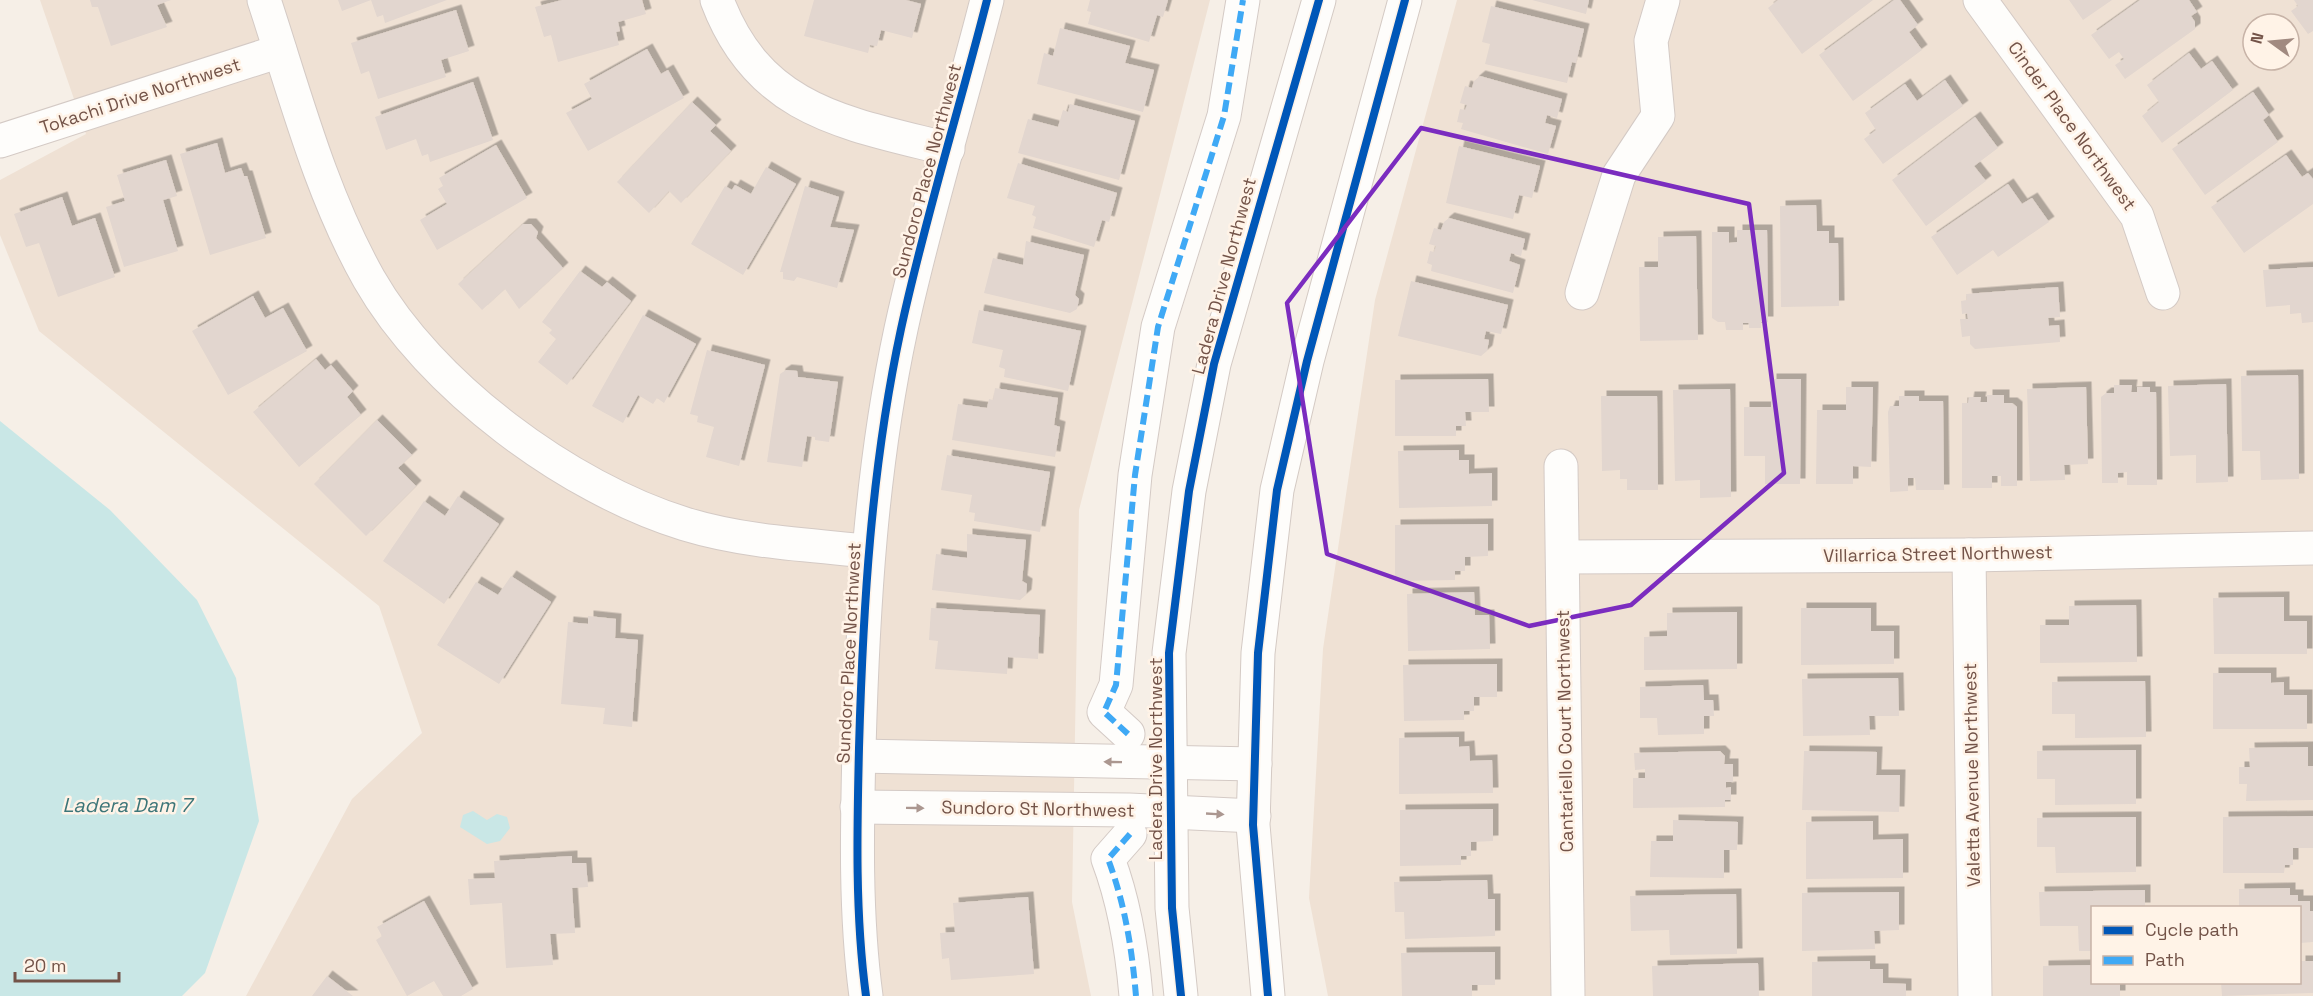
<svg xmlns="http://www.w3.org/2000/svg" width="2313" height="996" font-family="'Space Grotesk',sans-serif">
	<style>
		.residential { fill: #efe1d4; fill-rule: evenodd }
		.water { fill: #c9e7e6 }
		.building { fill: #e2d6cf; filter: url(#shadow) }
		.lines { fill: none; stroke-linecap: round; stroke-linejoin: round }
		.street-casing { stroke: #d4cac5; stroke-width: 35 }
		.secondary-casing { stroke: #d4cac4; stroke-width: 35 }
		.street { stroke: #fefdfb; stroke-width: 33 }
		.secondary { stroke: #fefdfb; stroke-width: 33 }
		.quiet { stroke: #3fa9f5; stroke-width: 6; stroke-dasharray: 12 6; stroke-linecap: butt }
		.cycleway-casing { stroke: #fff3e7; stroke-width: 11 }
		.cycleway { stroke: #0057b8; stroke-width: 8 }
		.oneway { fill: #ab9790 }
		.marked { fill: none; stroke: #7b2cbf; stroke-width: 4.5; stroke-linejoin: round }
		.labels { text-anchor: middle; stroke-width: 5; stroke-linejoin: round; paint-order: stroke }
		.street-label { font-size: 18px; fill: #735348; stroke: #fff3e7 }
		.water-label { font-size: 20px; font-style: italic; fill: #3c7578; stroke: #fff3e7 }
	</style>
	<defs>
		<filter id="shadow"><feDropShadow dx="5.5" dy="-5.5" stdDeviation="0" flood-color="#0004"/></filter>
	</defs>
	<rect width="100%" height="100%" fill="#f6efe7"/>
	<g class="residential">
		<path d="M40,0H1210L1079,510L1072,902L1091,996H246L352,799L422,733L379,606L39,331L0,235V180L86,134Z"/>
		<path d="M1457,0H2313V996H1328L1309,898L1323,649L1375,300ZM2253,24H2289V60H2253ZM2092,908H2300V982H2092Z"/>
	</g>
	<g class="water">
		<path d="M0,421L110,510L197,600L236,678L259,821L205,973L182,996H0Z"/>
		<path d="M473,811L487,820L497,814L507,817L510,828L500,841L487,844L460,827L463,815Z"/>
	</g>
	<g class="building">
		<path d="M90,0H171L157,5L167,27L111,46L98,7H92Z"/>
		<path d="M338,0H371L342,11Z"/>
		<path d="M371,0H447L385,23L383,15L377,17Z"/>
		<path d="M562,0H642L646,14L618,22L620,31L616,32L619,45L558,62L551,35L544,37L535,7Z"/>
		<path d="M814,0H906L921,4L912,38L881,30L877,46L870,45L868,53L804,36Z"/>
		<path d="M1090,0H1168L1163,17L1157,15L1149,42L1088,24L1091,12L1087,11Z"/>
		<path d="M1532,0H1589L1586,14Z"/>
		<path d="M1778,0H1873L1802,54L1768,8Z"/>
		<path d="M1894,0H1900L1918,25L1909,32L1922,50L1853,101L1819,55Z"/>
		<path d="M2069,0H2112L2083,20Z"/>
		<path d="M2140,0H2189L2197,12L2191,16L2195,22V29L2125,79L2115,65L2124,59L2119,52L2109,59L2091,35Z"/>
		<path d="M2294,0H2313V31L2308,34L2291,11L2298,6Z"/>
		<path d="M1491,6L1584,29L1576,63L1572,62L1567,83L1485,64L1490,44L1482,42Z"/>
		<path d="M456,10L469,51L441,60L446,77L378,99L369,71L361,74L351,43Z"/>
		<path d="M1060,28L1130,46L1125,63L1154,70L1143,112L1037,84L1044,53L1053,56Z"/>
		<path d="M647,49L661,74L668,70L684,98L588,151L566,113L592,99L584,84Z"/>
		<path d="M2189,53L2201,69L2212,61L2233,90L2162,143L2142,116L2159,102L2147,85Z"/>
		<path d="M1480,76L1562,99L1557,118L1547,115L1545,123L1556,126L1548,154L1461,129L1463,123L1457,122L1460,109L1465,110L1467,105L1460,103L1465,86L1472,88L1474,81Z"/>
		<path d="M1945,80L1963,106L1883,164L1864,139L1876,130L1865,113L1905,84L1917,101Z"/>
		<path d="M473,82L493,140L430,162L428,154L422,156L416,139L386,150L375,117Z"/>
		<path d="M2253,92L2269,115L2263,120L2278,142L2205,195L2172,149Z"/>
		<path d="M692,102L716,125L710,131L731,151L681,203L669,191L649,213L617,182Z"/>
		<path d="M1070,104L1135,121L1119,180L1018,153L1028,119L1058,127L1063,110L1068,112Z"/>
		<path d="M1975,117L1998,148L1974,166L1986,181L1926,226L1892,180Z"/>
		<path d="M217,143L225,173L241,168L244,176H247L266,238L210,255L180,154Z"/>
		<path d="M496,145L527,198L437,250L420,220L447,204L438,189L443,186L439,178Z"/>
		<path d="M1459,146L1540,166L1532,198L1519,195L1513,219L1446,203Z"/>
		<path d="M2286,155L2302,177L2308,173L2313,179V204L2244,253L2211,207Z"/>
		<path d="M166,160L177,196L163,200L178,251L124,267L106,207L125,201L117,175Z"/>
		<path d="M1018,163L1117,193L1109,222L1102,220L1094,247L1033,228L1036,217L1032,215L1035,206L1007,198Z"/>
		<path d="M766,167L796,184L743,275L691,244L725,186L732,190L735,185L751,194Z"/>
		<path d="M2008,184L2022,204L2032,198L2049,222L1998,257L1993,250L1957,275L1931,237Z"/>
		<path d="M805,186L839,197L830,227L854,230L837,288L797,277L794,281L783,279V272H780Z"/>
		<path d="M62,197L72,226L95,218L115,277L58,297L39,243L26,247L14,214Z"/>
		<path d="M1816,205L1817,231H1829V243H1838L1839,306L1781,307L1780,206Z"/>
		<path d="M1449,218L1525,239L1521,256L1511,253L1509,261L1520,265L1513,293L1431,271L1432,265L1427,263L1430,251L1434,252L1436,246L1429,244L1434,228L1441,230L1444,222Z"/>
		<path d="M523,224H531L538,232L536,238L563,268L519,309L505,289L482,310L458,284Z"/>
		<path d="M1737,230H1767L1768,322H1761V328H1749V323H1743V330H1726L1725,322H1718L1712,318V232H1729V243L1737,242Z"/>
		<path d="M1696,236L1698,340L1640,341L1639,267H1658V237Z"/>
		<path d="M1026,241L1084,255L1075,295L1079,299L1077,309L1070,313L984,293L993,258L1023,265Z"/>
		<path d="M2313,267V322L2302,323L2301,313L2290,314V305L2266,307L2263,270Z"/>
		<path d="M580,271L602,287L607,282L631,301L567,385L538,362L556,339L549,333L552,330L542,322Z"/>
		<path d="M1411,281L1508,305L1501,334L1486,331L1484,339L1489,340L1487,351L1481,356L1398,336Z"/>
		<path d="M2058,287L2060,317L2048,318L2049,326L2059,325L2060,342L1975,349L1970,344V336L1962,337L1960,319H1968L1967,313L1962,314L1961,301L1967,300L1966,294Z"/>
		<path d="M253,296L265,318L283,308L307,351L228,395L192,331Z"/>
		<path d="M979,310L1081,331L1068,391L1004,377L1005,369L999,367L1003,350L972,343Z"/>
		<path d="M643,315L696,344L664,403L657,398L653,404L638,395L623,423L592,406Z"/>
		<path d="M707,350L765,365L739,466L706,457L714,427L697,422L698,416L690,414Z"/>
		<path d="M316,359L325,370L331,365L353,391L347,397L361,415L299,467L253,412Z"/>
		<path d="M786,370L797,371L798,377L838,382L829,442L815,440V437L807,436L802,467L767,462L780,374Z"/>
		<path d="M2298,375L2299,479L2261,480L2260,451H2242L2241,376Z"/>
		<path d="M1488,379L1489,412H1465L1466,426H1456V436H1395V380Z"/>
		<path d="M1771,379H1801L1800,484H1765V456H1744V407H1771Z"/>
		<path d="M2226,384L2228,482L2196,483V455L2170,456L2168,386Z"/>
		<path d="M2114,385H2132L2131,392H2137V387H2150V392H2156L2157,485H2127V472L2118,473V483H2102L2101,397L2106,393H2114Z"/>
		<path d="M1846,387H1873L1871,467L1853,466V484H1816L1817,410H1846Z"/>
		<path d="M2086,387L2088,464L2064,465L2065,480L2030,481L2027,389Z"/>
		<path d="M995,388L1058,398L1054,425L1060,427L1055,457L952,440L958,404L987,408L989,399L993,400Z"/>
		<path d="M1730,389L1731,497L1700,498V480L1675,481L1673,390Z"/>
		<path d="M1987,395H2004V403H2012L2017,407V486H2001V476H1992V488H1962V403H1968L1969,397H1981L1980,402H1987Z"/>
		<path d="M1601,396H1657L1658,490H1627V479H1620V470L1602,471Z"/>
		<path d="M1899,396H1919V401H1943L1944,490H1916L1915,478H1908V491L1890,492L1888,412L1890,406H1899Z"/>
		<path d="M377,420L412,455L398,468L416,486L366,536L314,484Z"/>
		<path d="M1459,450V460H1469V474L1492,473V506L1399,508L1398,451Z"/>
		<path d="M947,455L1050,472L1040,532L974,521L975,513L969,512L972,495L941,490Z"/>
		<path d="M458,496L499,524L444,604L383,561L424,501L445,516Z"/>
		<path d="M1488,524V556L1465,557V571H1455V580L1395,581V525Z"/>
		<path d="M967,534L1026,540L1022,581L1027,584L1026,595L1020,600L932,590L936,554L967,558Z"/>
		<path d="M511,576L551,602L499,684L437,645L476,582L498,595Z"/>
		<path d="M1474,592L1475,615H1489L1490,649L1408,651L1407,594Z"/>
		<path d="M2284,597V621H2307V654H2214L2213,598Z"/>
		<path d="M2136,605L2137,662L2040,663V625H2069V606Z"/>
		<path d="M931,608L1040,615L1038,659L1008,657L1007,674L935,669L938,641L929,640Z"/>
		<path d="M1801,608H1871V631H1894V664L1801,665Z"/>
		<path d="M1737,612V669L1644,670V637L1667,636V613Z"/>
		<path d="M588,616L616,619L615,638L638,640L632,727L603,724L605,708L561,704L568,622L588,624Z"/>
		<path d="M1497,664V697H1474V711H1464V720L1404,721L1403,665Z"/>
		<path d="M2213,673H2271V683L2284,682V695H2307V729H2213Z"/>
		<path d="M1898,678L1899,716H1869L1870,735L1803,736L1802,679Z"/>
		<path d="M2145,681L2146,737L2075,738V714H2052V682Z"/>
		<path d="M1703,685L1704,700H1713L1714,716H1704V734L1658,735L1657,718H1640V687Z"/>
		<path d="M1459,737V747L1469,746L1470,761L1492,760L1493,793L1399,794V738Z"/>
		<path d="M2308,747V766H2313V800L2246,801L2247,784H2239V767H2250L2249,748Z"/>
		<path d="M2136,750V804L2055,805V779H2037V751Z"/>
		<path d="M1720,751L1725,756L1724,764H1733V782H1726V788L1731,787V800H1725V807L1633,808V778H1645V769L1635,770L1634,753Z"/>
		<path d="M1804,751L1877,752L1876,775H1900L1899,812L1802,810Z"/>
		<path d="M1493,809V841L1471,842V856H1461V865L1400,866V810Z"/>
		<path d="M2313,816V848H2293V865H2285L2284,873H2223V817Z"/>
		<path d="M2136,817V872L2056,873L2055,847H2037V818Z"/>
		<path d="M1673,820L1738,822L1737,850H1724V878L1650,877L1651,841H1673Z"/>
		<path d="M1873,821V840L1903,839V878L1806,879V822Z"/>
		<path d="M572,856V863H586L588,887L572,888L575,933L550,934L553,965L506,968L502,903L470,905L468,879L495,878L494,861Z"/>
		<path d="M1487,880L1488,899H1495V936L1405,939L1404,912H1395L1394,882Z"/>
		<path d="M2290,888V895H2298V901H2310V911H2313V942L2300,943V908H2239V889Z"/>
		<path d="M2145,890V908H2092V951H2079L2078,926H2040L2039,892Z"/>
		<path d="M1899,892V930L1874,931L1875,949L1802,951V893Z"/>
		<path d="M1736,894L1737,954L1670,955L1669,930L1631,931L1630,896Z"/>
		<path d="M1028,897L1034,974L951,980L949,958L942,959L940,933L955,932L953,903Z"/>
		<path d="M424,901L473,989L461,996H443L434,981L407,996L376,940L382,936L377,927Z"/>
		<path d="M1495,952V985H1472V996H1402L1401,953Z"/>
		<path d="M1870,961V969H1883V983L1906,984V996H1812V962Z"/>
		<path d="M2300,961H2313V993L2222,996L2221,982H2300Z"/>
		<path d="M1758,963L1759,996H1653L1652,966Z"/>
		<path d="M2092,965V982H2120V996H2043V966Z"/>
		<path d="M327,976L353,996H312Z"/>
	</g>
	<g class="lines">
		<defs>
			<g id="street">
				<path d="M264,0C295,94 320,192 369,279C430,386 568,488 685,524C744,542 807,545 868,551"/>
				<path d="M717,0C759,112 846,123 948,149"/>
				<path d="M1980,0L2137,216L2163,293"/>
				<path d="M0,141L280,51"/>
				<path d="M1582,293L1619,175L1658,116L1651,41L1663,0"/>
				<path d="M1561,466L1568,996"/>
				<path d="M1969,555L1975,996"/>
				<path d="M1563,557L1969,555L2313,548"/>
				<path d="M1128,734L1104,712L1116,685L1135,475L1158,327L1224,116L1243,0"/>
				<path d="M859,756L1255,764"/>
				<path d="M857,807L1129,810L1254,816"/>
				<path d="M1130,834L1108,859C1125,904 1132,949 1136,996"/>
				<path d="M866,996C855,914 857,830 859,748C863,606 871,469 901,329C925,218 959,110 987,0"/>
			</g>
			<g id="secondary">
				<path d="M1181,996L1172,908L1169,653L1189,491L1214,364L1319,0"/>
				<path d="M1268,996L1253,825L1258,653L1277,490L1307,361L1405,0"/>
			</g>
		</defs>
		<use href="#street" class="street-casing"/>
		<use href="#secondary" class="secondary-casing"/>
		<use href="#street" class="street"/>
		<use href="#secondary" class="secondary"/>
		<g class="quiet">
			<path d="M1128,734L1104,712L1116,685L1135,475L1158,327L1224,116L1243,0"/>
			<path d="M1130,834L1108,859C1125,904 1132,949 1136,996"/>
		</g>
		<defs>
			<g id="cycleway">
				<path d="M866,996C855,914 857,830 859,748C863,606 871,469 901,329C925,218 959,110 987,0"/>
				<path d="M1181,996L1172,908L1169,653L1189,491L1214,364L1319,0"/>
				<path d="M1268,996L1253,825L1258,653L1277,490L1307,361L1405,0"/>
			</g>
		</defs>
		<use href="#cycleway" class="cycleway-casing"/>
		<use href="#cycleway" class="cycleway"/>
	</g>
	<defs><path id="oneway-solid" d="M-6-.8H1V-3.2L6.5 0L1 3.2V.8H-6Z" transform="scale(1.5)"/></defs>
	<g class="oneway">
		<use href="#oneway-solid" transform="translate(1113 762) rotate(-179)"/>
		<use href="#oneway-solid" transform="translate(915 808) rotate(1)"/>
		<use href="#oneway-solid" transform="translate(1215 814) rotate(3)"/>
	</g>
	<path class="marked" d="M1421,128L1749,204L1784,473L1631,605L1529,626L1327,554L1287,303Z"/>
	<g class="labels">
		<g class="street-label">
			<text transform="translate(140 96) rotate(-18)" y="6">Tokachi Drive Northwest</text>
			<text transform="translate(2072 126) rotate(54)" y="6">Cinder Place Northwest</text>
			<text transform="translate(927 171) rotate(-75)" y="6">Sundoro Place Northwest</text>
			<text transform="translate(1224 276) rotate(-75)" y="6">Ladera Drive Northwest</text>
			<text transform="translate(1938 554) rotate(-1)" y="6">Villarrica Street Northwest</text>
			<text transform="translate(849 653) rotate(-87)" y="6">Sundoro Place Northwest</text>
			<text transform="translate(1565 731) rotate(-91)" y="6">Cantariello Court Northwest</text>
			<text transform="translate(1156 759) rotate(-90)" y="6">Ladera Drive Northwest</text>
			<text transform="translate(1972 775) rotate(-91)" y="6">Valetta Avenue Northwest</text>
			<text transform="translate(1038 809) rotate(1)" y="6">Sundoro St Northwest</text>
		</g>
		<g class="water-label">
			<text x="127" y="812">Ladera Dam 7</text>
		</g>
	</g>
	<rect x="2091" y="906" width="210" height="78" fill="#fff3e7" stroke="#c7b3a7" stroke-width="1.5"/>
	<rect x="2103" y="926" width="30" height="9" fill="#0057b8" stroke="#c7b3a7" stroke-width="1.5"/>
	<text x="2145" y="936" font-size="18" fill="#735348">Cycle path</text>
	<rect x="2103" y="956" width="30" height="9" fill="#3fa9f5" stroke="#c7b3a7" stroke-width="1.5"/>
	<text x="2145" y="966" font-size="18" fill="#735348">Path</text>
	<g transform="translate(2271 42) rotate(285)"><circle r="28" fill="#fff3e7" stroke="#c7b3a7" stroke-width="1.5"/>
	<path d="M0-4.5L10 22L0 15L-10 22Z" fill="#a18a80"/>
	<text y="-9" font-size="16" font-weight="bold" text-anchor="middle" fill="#735348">N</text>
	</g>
	<path d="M15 972v9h104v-9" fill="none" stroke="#735348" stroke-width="3"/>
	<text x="24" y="972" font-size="18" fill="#735348" stroke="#fff3e7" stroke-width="4.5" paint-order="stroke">20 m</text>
</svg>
